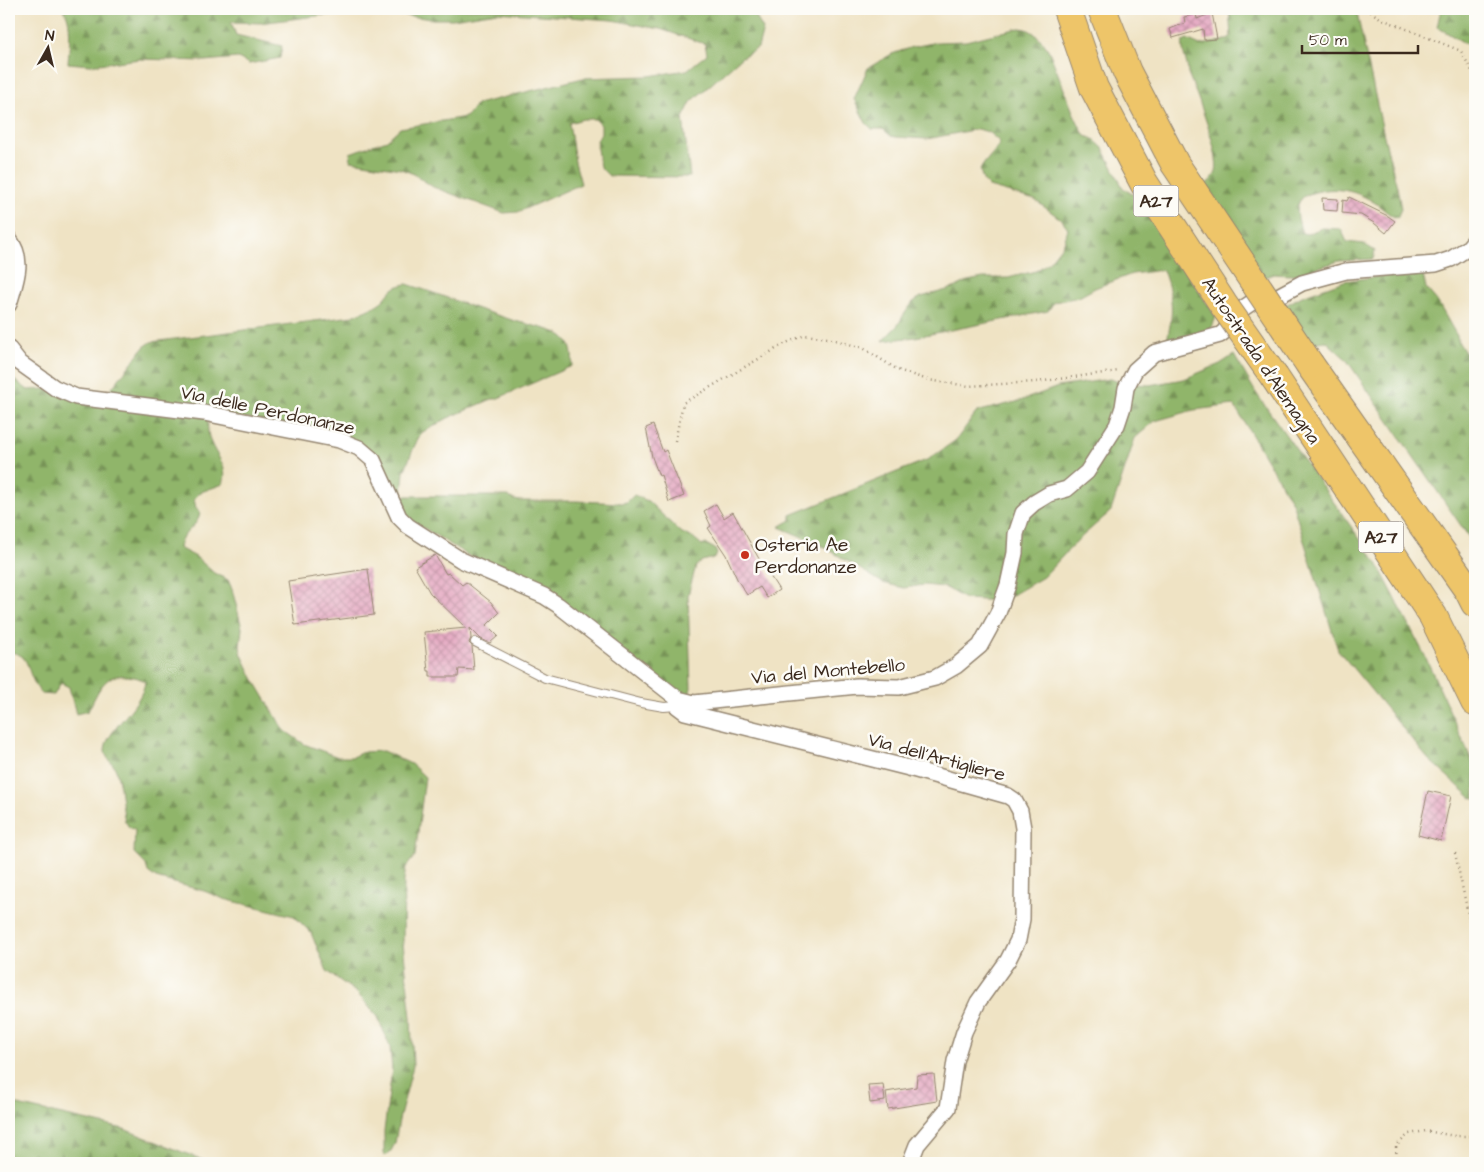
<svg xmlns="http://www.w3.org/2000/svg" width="1484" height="1172" font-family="'Architects Daughter',sans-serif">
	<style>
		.forest { fill: url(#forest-firs); stroke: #667044 }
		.building { fill: url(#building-cross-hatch) }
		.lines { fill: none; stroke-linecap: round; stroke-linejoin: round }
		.lane-casing { stroke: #958671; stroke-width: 10 }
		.street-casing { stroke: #958671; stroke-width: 18 }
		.highway-casing { stroke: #958671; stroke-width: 30 }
		.path { stroke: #958671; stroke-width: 2.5; stroke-dasharray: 1 4; stroke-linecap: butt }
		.lane { stroke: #fff; stroke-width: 8 }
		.street { stroke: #fff; stroke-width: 15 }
		.highway { stroke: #eec569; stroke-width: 28 }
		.highway-bridge-casing { stroke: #958671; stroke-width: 30; stroke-linecap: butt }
		.highway-bridge { stroke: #eec569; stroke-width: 28 }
		.poi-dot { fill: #c8321e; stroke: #fdfcf7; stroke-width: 2 }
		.labels { text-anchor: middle; stroke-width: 5; stroke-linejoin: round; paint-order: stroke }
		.shield { fill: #fdfcf7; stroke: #75695f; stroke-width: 1 }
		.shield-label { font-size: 18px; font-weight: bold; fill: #3b2a1e }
		.street-label { font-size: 19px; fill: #3b2a1e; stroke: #fdfcf7 }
		.poi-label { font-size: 19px; fill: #3b2a1e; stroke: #fdfcf7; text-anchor: start }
	</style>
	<defs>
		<pattern id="forest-firs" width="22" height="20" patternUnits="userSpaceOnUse" patternTransform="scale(1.25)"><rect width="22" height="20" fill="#90b56a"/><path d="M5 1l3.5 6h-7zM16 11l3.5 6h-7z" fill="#779357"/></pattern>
		<pattern id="building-cross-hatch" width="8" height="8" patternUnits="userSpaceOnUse" patternTransform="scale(1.25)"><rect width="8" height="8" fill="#e3a2be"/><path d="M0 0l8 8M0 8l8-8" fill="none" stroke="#b9849a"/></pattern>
	</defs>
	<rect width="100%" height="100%" fill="#fdfcf7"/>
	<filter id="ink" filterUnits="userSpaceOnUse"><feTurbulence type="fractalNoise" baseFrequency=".02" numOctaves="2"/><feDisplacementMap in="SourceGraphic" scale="10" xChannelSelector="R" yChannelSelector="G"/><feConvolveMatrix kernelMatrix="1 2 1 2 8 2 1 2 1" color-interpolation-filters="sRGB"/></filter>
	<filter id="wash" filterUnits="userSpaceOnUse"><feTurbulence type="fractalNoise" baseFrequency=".0096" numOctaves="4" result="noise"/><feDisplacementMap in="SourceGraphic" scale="20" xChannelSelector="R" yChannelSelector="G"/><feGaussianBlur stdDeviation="1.12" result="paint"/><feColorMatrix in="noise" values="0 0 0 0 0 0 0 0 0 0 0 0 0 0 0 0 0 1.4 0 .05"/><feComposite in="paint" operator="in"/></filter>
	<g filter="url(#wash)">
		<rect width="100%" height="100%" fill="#efe3c4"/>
		<g class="forest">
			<path d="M63,9H751L763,29L758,48L742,57L691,102L683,118L690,177L609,176L600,167L597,149V140L601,133V125L595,119H583L569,123L575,162L581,184L518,212L504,213L433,187L414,174L401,169L351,161L350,153L387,140L400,128L466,117L477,104L583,78L649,76L687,70L707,54L705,44L660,29L612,20L497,12L453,19H433L384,13L324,15L260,23L231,22L236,35L282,46L280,58L249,64L238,58L204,61L140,59L91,65L68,63C69,49 73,20 63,9Z"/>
			<path d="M1229,9H1356L1384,136L1397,187L1401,209L1397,218C1388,215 1381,206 1372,201C1353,189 1331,186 1309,194C1291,201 1298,219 1302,233L1307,234L1322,228L1341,229L1347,242L1364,244L1375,251L1373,259L1339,261L1301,273L1291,275L1273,274L1264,278L1203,186C1208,183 1214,178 1216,172C1221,154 1196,93 1188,73C1188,62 1181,52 1183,41L1187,39L1200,45L1223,41L1231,37Z"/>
			<path d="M1441,9H1475V49L1437,27Z"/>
			<path d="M1019,28C1033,28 1042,40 1049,51L1073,112L1084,135L1093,139L1103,148L1123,188L1137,197L1216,317L1210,332L1165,349C1173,315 1175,303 1163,270L1132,274L1095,288L1079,297L1054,302L1048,311L915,337L882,341L898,325L903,316L913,302L921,297L954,288L968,281L983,278H1008L1036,271L1049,262L1064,243L1068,228L1062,220L1035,200L989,187L983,180L980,170C985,160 996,152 1000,142L988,132L978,129L927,139L896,137L891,136L883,129H872L866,123L854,99L868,68L892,54L912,47L938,42L966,41Z"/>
			<path d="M1422,271L1426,288L1437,301L1457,336L1459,343L1475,368V546L1346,359L1326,341L1311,343L1284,306L1302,296L1344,281Z"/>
			<path d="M407,284C442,295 475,309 509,319C522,324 555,329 564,337C572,344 573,357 572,366L496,399H492L448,418L421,433L414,447L404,472L401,504L371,457L340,433L321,429L302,428L108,393L144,347L151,342L353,316C361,312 371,309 378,304C391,296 387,287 407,284Z"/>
			<path d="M1234,355L1256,393L1377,563L1425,656L1469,754L1475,770V799H1473L1428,759L1338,650L1292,502L1234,405L1194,410L1155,421L1135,438L1111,511L1078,540L1043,577L1002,601L965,599L944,587L924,585L904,588L883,583L821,545L779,527L791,520V515L929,459L956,440L976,413L980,411L1020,401L1058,387L1110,379L1122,383L1149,385L1184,379L1220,364Z"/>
			<path d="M9,376L28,390L44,389L59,392L208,417C208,423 207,431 209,437C213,454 230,465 223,484L201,492L194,499L196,508L200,513C198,528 181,531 179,548L196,557L214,573L228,580L232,589L242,628L240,647L242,655L253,678L284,730L304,744L338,757H352L363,752L383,751L411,764L425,777L415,856L406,867L404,880L403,943L411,1018L413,1066L399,1120L395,1143L391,1151L386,1156L384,1154V1131L392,1070L390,1047L378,1017L357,993L327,971L311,933L294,916L224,899L204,891L156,878L148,872L146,865L134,853L135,830L129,827L125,821C122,808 120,777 115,768C112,762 106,759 105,751C104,732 142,707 145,682C139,677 134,677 126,676C103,672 97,695 88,711L76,714L69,687L61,683L54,695L42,694C38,690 35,685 33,680C26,666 29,654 9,652Z"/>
			<path d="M634,495L648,501L680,532L695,539L702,545L706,544L715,549L717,554L715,558L702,561L696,566L688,595L691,688L689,695L674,691L609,643L403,515L404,496H508L514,500L521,501H576L622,503L627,502Z"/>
			<path d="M9,1103L124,1129L210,1163H9Z"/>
		</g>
		<g id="blocks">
			<g class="building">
				<path d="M1212,13L1217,39L1204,40L1203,29L1173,38L1170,29L1185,23L1184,17L1196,14L1197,19Z"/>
				<path d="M1349,197L1388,216L1395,221L1386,233L1374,223L1361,215L1342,213L1343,200L1347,201Z"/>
				<path d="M1322,198L1338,199L1337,211L1323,210Z"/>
				<path d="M653,425L663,452L666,450L684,496L669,502L661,475L659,476L652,457L646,428Z"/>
				<path d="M716,504L724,518L733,512L758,557L779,590L767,598L760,587L747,595L738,581L726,555L708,528L711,526L704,511Z"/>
				<path d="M435,555L446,574L449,573L462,585L466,582L491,602L499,613L487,625L498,636L490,643L481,639L470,628L471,638L469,643L472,646L474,670L459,669L458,677H430V671H428L424,632L466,628L430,593L415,567Z"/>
				<path d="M368,569L374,615L295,625L288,581Z"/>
				<path d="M1428,791L1451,796L1441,841L1418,835Z"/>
				<path d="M934,1074L937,1101L888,1109L886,1092L916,1087L917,1075Z"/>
				<path d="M883,1084L885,1101L870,1103L868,1085Z"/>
			</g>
		</g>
	</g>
	<g filter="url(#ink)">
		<use href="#blocks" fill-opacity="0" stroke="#958671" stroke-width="1"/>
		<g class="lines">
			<defs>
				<path id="lane" d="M475,642L545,678L641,703L664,707L677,706"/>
				<g id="street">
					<path d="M9,239C25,260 16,280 9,304"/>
					<path d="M9,349L20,363L55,388L76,397L204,413L339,440L359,448L373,460L399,517L408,526L461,560L544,596L558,605L678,699L694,703L857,686L899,687L935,678L956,666L980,646L998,613L1008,585L1015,553L1016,534L1023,513L1034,503L1049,494L1067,489L1087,472L1117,425L1123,407L1126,388L1135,370L1154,353L1220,335L1225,331L1233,315L1260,297L1278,296L1302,283L1346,271L1436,264L1451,259L1468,248L1475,240"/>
					<path d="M678,699L677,706L685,712L909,768L1008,796L1014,800L1020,811L1023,828L1022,919L1018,940L1008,960L978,1002L964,1032L955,1061L948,1108L917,1145L910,1163"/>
				</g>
				<g id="highway">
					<path d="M1310,365L1469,591L1475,603"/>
					<path d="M1275,378L1433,616L1475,702"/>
				</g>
			</defs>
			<use href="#lane" class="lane-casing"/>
			<use href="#street" class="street-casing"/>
			<use href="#highway" class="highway-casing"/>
			<g class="path">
				<path d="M1366,9L1382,19L1461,51L1475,77"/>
				<path d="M675,441L683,403L786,343L805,335L828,338L863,348L898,370L928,380L969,386L1036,382L1119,371"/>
				<path d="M1455,853L1475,946"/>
				<path d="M1397,1163L1396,1146L1409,1134L1426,1131L1455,1136H1475"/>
			</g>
			<use href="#lane" class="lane"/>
			<use href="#street" class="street"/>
			<use href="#highway" class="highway"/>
			<defs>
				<g id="highway-bridge">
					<path d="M1067,9L1094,88L1144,183L1223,304L1275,378"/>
					<path d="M1102,9L1127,72L1175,164L1310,365"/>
				</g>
			</defs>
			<use href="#highway-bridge" class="highway-bridge-casing"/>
			<use href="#highway-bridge" class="highway-bridge"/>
		</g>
	</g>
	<circle class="poi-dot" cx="745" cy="555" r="5"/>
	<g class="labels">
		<g class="shield">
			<rect x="1133.5" y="185.5" width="45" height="31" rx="4"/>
			<rect x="1358.5" y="521.5" width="45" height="31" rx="4"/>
		</g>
		<g class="shield-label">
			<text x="1156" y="207">A27</text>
			<text x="1381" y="543">A27</text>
		</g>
		<g class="street-label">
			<text transform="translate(1262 360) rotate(56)" y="7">Autostrada d'Alemagna</text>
			<text transform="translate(268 409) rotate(12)" y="7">Via delle Perdonanze</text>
			<text transform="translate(828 670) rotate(-5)" y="7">Via del Montebello</text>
			<text transform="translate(937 756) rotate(15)" y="7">Via dell'Artigliere</text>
		</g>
		<g class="poi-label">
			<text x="755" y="551">Osteria Ae<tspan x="755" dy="22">Perdonanze</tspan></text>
		</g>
	</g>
	<rect width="1484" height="1172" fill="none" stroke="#fdfcf7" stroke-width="30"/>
	<g transform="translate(48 48) rotate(8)" stroke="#fdfcf7" stroke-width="4" paint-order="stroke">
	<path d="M0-4L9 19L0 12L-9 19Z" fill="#3b2a1e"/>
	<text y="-8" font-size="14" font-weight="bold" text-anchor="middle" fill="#3b2a1e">N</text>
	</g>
	<path d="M1302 45v8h116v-8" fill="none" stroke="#3b2a1e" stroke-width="2.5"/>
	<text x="1309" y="45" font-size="15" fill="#3b2a1e" stroke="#fdfcf7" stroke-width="4" paint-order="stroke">50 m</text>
</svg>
